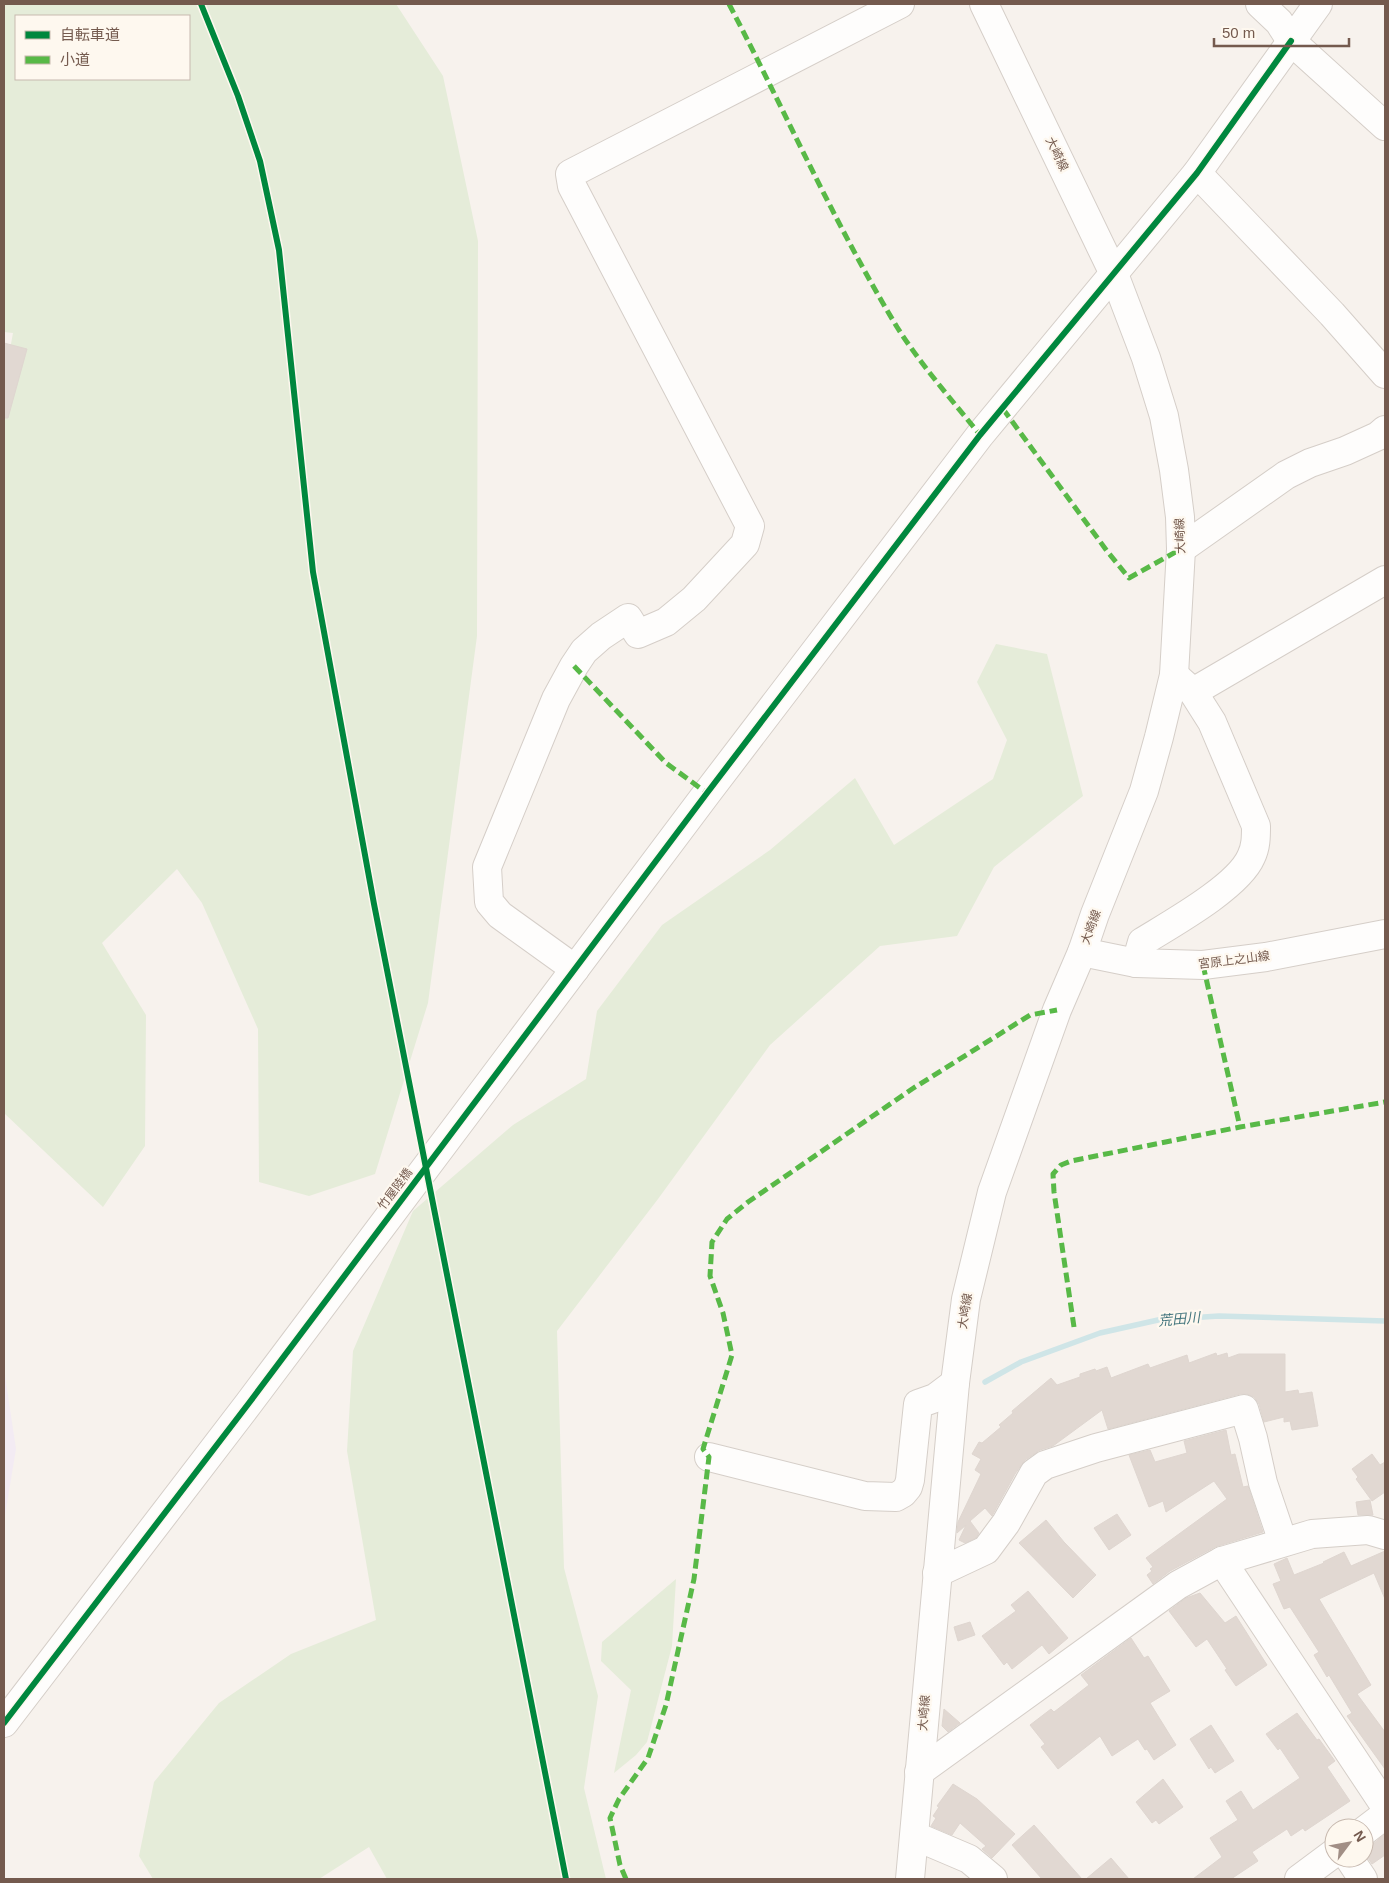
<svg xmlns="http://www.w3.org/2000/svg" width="1389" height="1883" font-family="Helvetica,'Noto Sans JP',sans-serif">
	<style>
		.education { fill: #f3ebf3 }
		.green { fill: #e5ecd9; fill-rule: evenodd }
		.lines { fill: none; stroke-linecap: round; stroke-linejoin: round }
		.stream { stroke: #cfe5e7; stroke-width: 5.5 }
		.building { fill: #e1d8d2; stroke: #dfd6d0 }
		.minor-casing { stroke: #d5cec8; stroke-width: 30 }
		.minor { stroke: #fefdfc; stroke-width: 28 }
		.quiet { stroke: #58b947; stroke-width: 5; stroke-dasharray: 10 5; stroke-linecap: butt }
		.cycleway-casing { stroke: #fef8ef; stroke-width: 9 }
		.cycleway { stroke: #00873e; stroke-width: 6 }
		.labels { text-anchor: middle; stroke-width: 4.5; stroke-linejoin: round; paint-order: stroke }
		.street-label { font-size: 12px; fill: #745a4e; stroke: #fef8ef }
		.water-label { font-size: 14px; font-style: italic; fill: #46777f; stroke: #fef8ef }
	</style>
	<rect width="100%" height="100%" fill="#f7f2ed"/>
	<path class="education" d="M4,1369L16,1449L4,1521Z"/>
	<g class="green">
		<path d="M4,4H396L443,76L478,241L477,636L428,1003L375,1174L309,1196L259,1182L258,1029L202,903L177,869L102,943L146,1015L145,1146L103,1207L4,1113V382L13,333L4,332ZM16,16H189V79H16Z"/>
		<path d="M996,644L1047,654L1083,796L994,867L957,936L880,946L770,1045L658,1199L557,1331L564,1568L598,1696L584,1788L606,1879H387L369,1847L319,1879H153L139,1856L154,1782L219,1703L291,1654L376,1620L347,1451L353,1351L413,1211L513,1125L586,1079L597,1011L662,925L770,850L855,778L894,845L993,779L1007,740L977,682Z"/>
		<path d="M676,1579L672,1646L647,1742L636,1755L614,1773L631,1690L601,1661L602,1642Z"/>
	</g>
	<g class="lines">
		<path class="stream" d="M985,1382L1021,1362L1100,1333L1158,1320L1219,1316L1385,1321"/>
	</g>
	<g class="building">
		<path d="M4,343L27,349L8,418H4Z"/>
		<path d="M1216,1353L1217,1356L1227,1353L1228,1358L1239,1354H1285V1392L1298,1390L1299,1394L1312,1392L1318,1426L1292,1430L1290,1421L1284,1422V1417L1264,1422L1259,1404L1254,1397L1247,1394H1240L1108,1429L1102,1410L1053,1446L1040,1450L1025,1460L1015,1474L992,1516L985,1508L970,1521L979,1533L976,1538L965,1543L959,1540L966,1525L957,1533L958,1522L981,1474L975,1470L981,1459L972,1454L979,1442L982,1443L1001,1427L999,1425L1013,1413L1012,1411L1051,1378L1057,1385L1080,1377V1374L1095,1369L1096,1371L1107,1367L1111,1378L1148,1364L1150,1368L1187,1355L1189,1363Z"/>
		<path d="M1226,1430L1231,1455L1235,1454L1243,1487L1248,1486L1263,1532L1215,1547L1170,1571L1153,1584L1147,1575L1152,1571L1150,1569L1153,1567L1146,1558L1227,1499L1214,1481L1166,1512L1163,1501L1149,1507L1129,1455L1150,1450L1155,1462L1187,1453L1184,1441Z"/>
		<path d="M1372,1454L1380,1465L1385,1462V1492L1372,1501L1356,1479L1358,1477L1352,1469Z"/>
		<path d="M1370,1500L1373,1515H1358L1356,1502Z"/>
		<path d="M1117,1514L1131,1535L1109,1550L1094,1528Z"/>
		<path d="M1046,1520L1064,1542L1096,1575L1073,1598L1019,1543Z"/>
		<path d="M1385,1551V1599L1374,1573L1319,1599L1371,1685L1357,1694L1385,1732V1769L1347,1716L1352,1713L1329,1675L1327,1677L1314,1655L1319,1652L1290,1607L1284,1609L1273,1584L1281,1581L1274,1564L1287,1558L1294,1575L1324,1563L1323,1562L1344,1552L1351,1566Z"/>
		<path d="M1028,1591L1068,1638L1049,1654L1042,1645L1012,1669L1007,1662L1004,1665L982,1636L1016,1611L1011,1605Z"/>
		<path d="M1200,1593L1225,1623L1236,1616L1267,1665L1236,1686L1225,1670L1227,1669L1207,1639L1196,1647L1169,1611L1186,1598Z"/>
		<path d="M970,1622L975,1635L958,1641L954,1627Z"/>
		<path d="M1131,1638L1144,1658L1148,1656L1170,1691L1150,1703L1176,1745L1154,1760L1147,1749L1145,1750L1138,1739L1112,1756L1100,1736L1058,1769L1041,1747L1045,1744L1030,1725L1051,1709L1054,1712L1089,1685L1081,1675Z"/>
		<path d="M944,1709L960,1723L948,1732L942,1726Z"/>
		<path d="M1297,1713L1317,1740L1319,1739L1335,1761L1327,1767L1350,1801L1305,1831L1303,1828L1291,1836L1287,1829L1252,1852L1258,1861L1231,1879H1193L1222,1857L1210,1838L1238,1820L1226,1801L1241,1791L1253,1810L1300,1778L1280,1748L1278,1750L1266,1734Z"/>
		<path d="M1211,1725L1234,1761L1215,1773L1211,1767L1209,1769L1190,1739Z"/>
		<path d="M1163,1779L1183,1807L1159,1824L1156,1820L1152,1823L1136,1802Z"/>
		<path d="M953,1784L977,1799L1015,1834L992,1858L982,1849L986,1846L960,1823L952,1835L931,1826L936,1818L933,1816L939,1807L937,1806Z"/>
		<path d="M1034,1825L1082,1879H1042L1012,1845Z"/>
		<path d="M1385,1834V1855L1372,1864L1364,1852V1846L1373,1844Z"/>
		<path d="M1111,1858L1129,1879H1086Z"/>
	</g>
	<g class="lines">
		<defs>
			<g id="minor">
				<path d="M1260,4L1279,22L1291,41L1385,126"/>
				<path d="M1197,173L1332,314L1385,374"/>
				<path d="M1181,549L1286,475L1310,463L1345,451L1378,436L1385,430"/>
				<path d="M1193,692L1385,580"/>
				<path d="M1082,952L1136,963L1203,965L1266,957L1385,934"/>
				<path d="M1136,963L1142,942C1171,924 1238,887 1251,857C1256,847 1256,837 1256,826L1212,722L1193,692L1174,675"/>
				<path d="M575,969L500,915L489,902L487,867L556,699L574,666L584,651L601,636L628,618L638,634L666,622L694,599L745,544L750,526L572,186L570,174L900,4"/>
				<path d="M709,1457L865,1496L896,1497L903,1493L908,1487L910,1480L918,1404L935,1398L955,1383"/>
				<path d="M1222,1561L1385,1806"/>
				<path d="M937,1573L986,1550L1006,1523L1034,1473L1045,1465L1096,1448L1244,1409L1253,1438L1263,1483L1283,1542"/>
				<path d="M4,1723L249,1403L707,793L980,435L1197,173L1318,4"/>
				<path d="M919,1772L1178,1585L1222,1561L1312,1534L1368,1530L1385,1535"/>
				<path d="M1364,1831L1385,1815"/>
				<path d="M915,1836L969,1859L993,1879"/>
				<path d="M1349,1858L1363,1879"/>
				<path d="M910,1879L955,1383L966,1299L992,1192L1057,1010L1082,952L1095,914L1144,791L1159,737L1174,675L1181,549L1180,517L1174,470L1164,416L1146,358L1114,274L984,4"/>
				<path d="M1299,1879L1334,1853"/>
			</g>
		</defs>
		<use href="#minor" class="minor-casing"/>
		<use href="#minor" class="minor"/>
		<g class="quiet">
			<path d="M729,4C785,111 834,223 897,327C921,365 952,400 980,435"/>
			<path d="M1003,409L1107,551L1129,578L1181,549"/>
			<path d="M574,666L666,763L707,793"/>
			<path d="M1203,965L1240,1127"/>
			<path d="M1074,1327L1054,1192L1053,1174L1061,1165L1071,1161L1240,1127L1385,1102"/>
			<path d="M626,1879L620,1865L610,1818L619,1799L648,1758L666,1705L694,1579L709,1457L703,1449L732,1355L723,1313L710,1276L712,1242L727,1219L748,1202L912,1089L1030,1015L1057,1010"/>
		</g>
		<defs>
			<g id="cycleway">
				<path d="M201,4L238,96L260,161L279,250L313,572L374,904L566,1879"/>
				<path d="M4,1723L249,1403L707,793L980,435L1197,173L1291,41"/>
			</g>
		</defs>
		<use href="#cycleway" class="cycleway-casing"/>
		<use href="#cycleway" class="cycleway"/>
	</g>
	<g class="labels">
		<g class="street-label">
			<text transform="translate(1057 154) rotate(64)" y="4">大崎線</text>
			<text transform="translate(1180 536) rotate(-92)" y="4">大崎線</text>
			<text transform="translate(1091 927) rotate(-70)" y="4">大崎線</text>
			<text transform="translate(1234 960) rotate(-7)" y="4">宮原上之山線</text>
			<text transform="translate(395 1189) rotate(-53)" y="4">竹屋陸橋</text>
			<text transform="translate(965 1311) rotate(-81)" y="4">大崎線</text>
			<text transform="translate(924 1713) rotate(-85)" y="4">大崎線</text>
		</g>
		<g class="water-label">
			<text transform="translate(1179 1319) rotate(-5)" y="5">荒田川</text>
		</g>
	</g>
	<rect width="1389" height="1883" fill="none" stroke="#745a4e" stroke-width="10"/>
	<rect x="15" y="15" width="175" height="65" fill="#fef8ef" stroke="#c7b9af"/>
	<rect x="25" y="31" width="25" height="8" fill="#00873e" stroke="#c7b9af"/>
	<text x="60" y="40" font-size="15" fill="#745a4e">自転車道</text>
	<rect x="25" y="56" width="25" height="8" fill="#58b947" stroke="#c7b9af"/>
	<text x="60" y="65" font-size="15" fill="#745a4e">小道</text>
	<g transform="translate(1349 1843) rotate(58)"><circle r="24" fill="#fef8ef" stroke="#c7b9af"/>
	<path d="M0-4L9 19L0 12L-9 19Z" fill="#a28f86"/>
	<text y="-8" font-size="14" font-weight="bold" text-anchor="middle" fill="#745a4e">N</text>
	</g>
	<path d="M1214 38v8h135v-8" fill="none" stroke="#745a4e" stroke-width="2.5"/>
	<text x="1222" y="38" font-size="15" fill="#745a4e" stroke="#fef8ef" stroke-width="4" paint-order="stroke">50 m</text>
</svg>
